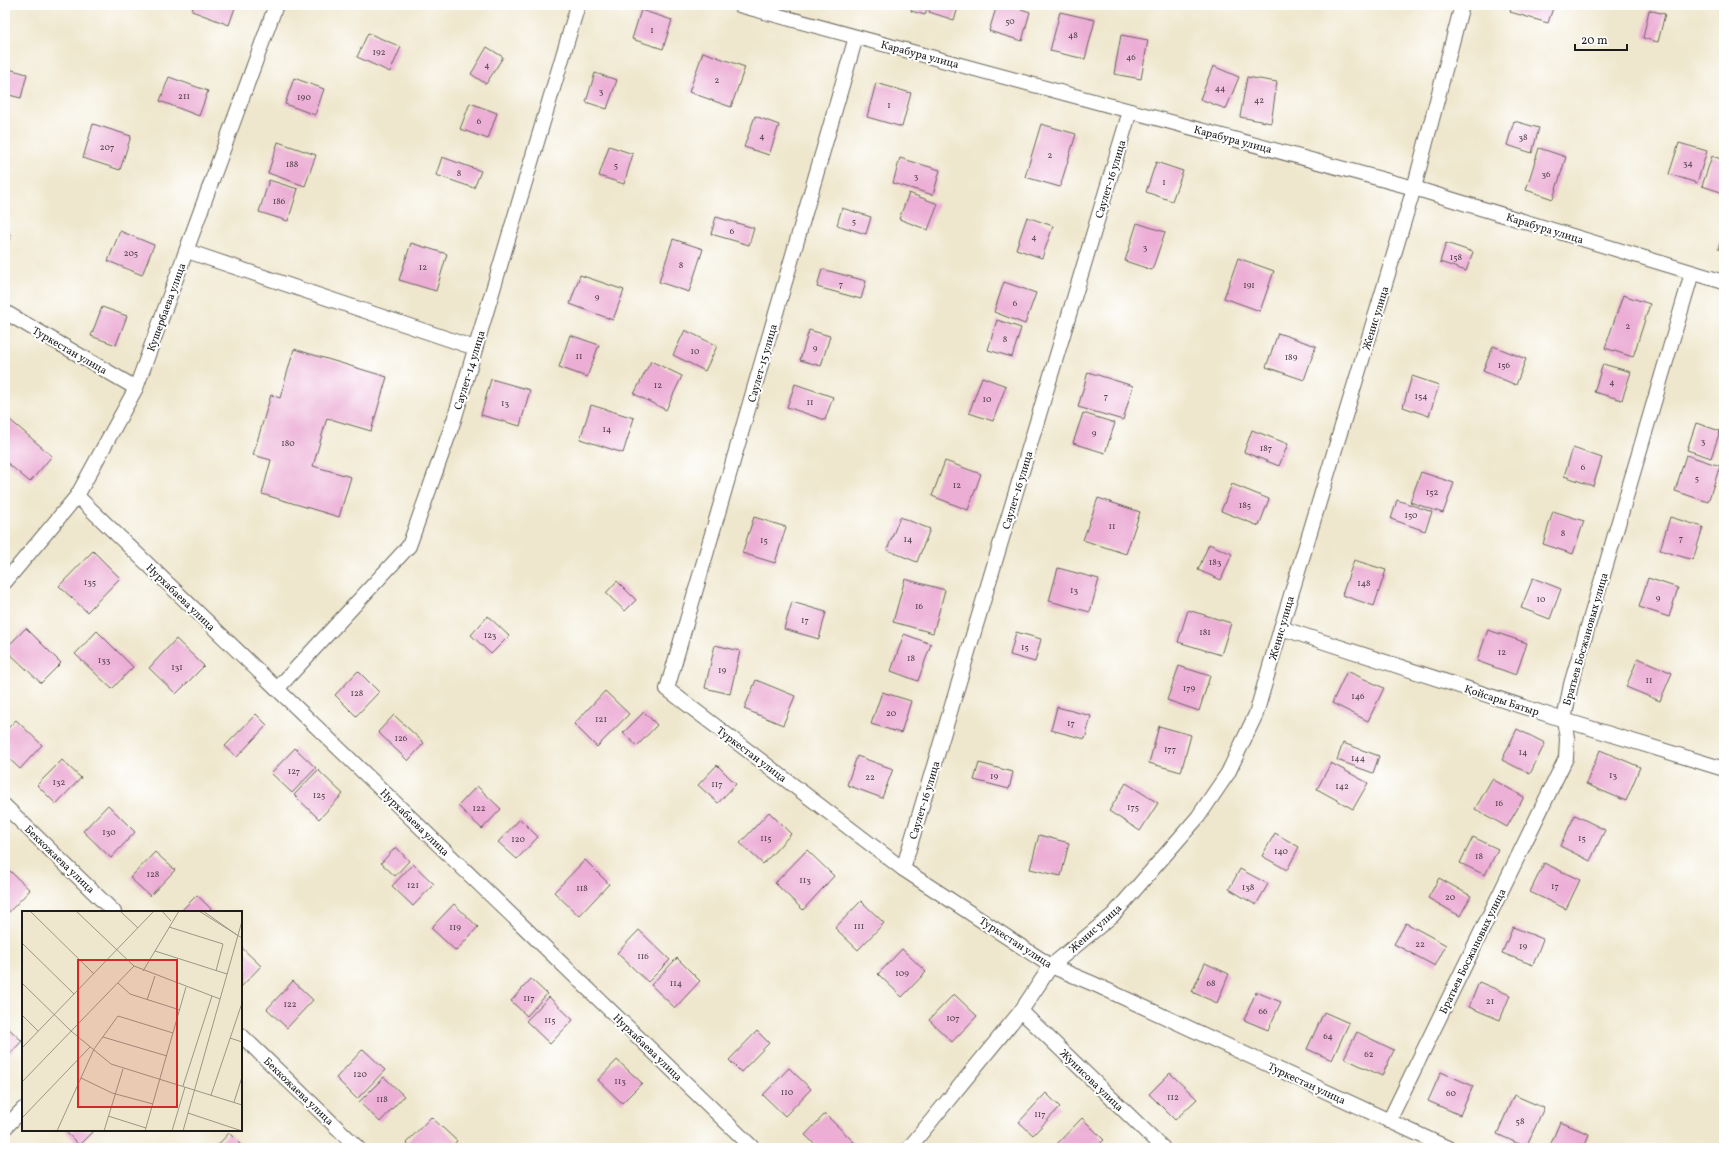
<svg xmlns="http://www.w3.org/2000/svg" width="1729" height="1153" font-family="Vollkorn,serif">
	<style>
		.building { fill: #ecaed5 }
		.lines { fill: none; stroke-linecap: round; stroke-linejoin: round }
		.street-casing { stroke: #66635a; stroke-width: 16 }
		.street { stroke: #fff; stroke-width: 14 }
		.labels { text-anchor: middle; stroke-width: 4; stroke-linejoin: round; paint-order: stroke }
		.number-label { font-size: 9px; fill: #50404a }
		.street-label { font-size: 11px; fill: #1c1c1c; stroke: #fff }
		.inset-road { fill: none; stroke: #9b9686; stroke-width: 1 }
		.view { fill: #d62828; fill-opacity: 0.15; stroke: #d62828; stroke-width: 2 }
		.inset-edge { fill: none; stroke: #1c1c1c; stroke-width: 2 }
	</style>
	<rect width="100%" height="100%" fill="#fff"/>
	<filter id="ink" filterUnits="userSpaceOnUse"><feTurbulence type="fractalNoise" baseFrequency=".025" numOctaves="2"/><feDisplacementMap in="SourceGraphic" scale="8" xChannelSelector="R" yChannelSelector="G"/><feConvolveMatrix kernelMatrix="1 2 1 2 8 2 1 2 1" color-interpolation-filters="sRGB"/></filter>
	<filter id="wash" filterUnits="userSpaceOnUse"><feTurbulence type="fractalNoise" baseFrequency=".012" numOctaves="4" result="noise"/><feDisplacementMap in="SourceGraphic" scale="16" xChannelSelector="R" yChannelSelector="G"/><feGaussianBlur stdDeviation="0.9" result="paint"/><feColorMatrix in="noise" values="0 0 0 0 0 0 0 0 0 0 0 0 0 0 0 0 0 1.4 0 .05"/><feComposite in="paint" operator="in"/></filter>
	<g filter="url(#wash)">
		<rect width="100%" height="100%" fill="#efe7cd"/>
		<g id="blocks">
			<g class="building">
				<path d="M194,5H236L229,25L192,11Z"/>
				<path d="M912,5H928L925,15L911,11Z"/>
				<path d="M931,5H959L954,20L929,12Z"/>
				<path d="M997,5H1009L1030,12L1022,41L989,31Z"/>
				<path d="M1512,5H1554L1548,23L1510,12Z"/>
				<path d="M641,10L672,20L663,49L632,39Z"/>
				<path d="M1649,10L1665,14L1658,42L1643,38Z"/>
				<path d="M1060,12L1095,20L1085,59L1050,51Z"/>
				<path d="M368,33L401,47L390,72L357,57Z"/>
				<path d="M1121,35L1148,40L1141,79L1114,74Z"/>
				<path d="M487,47L503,57L486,84L471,74Z"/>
				<path d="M703,52L745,67L731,107L689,92Z"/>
				<path d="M1213,66L1239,77L1226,109L1200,99Z"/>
				<path d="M5,68L27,74L21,98L5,94Z"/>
				<path d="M595,73L617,80L607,109L586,102Z"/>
				<path d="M169,77L208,91L199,116L160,101Z"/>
				<path d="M1247,77L1277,82L1271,123L1240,117Z"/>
				<path d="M294,78L324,89L315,115L285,104Z"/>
				<path d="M876,83L911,93L902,127L867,117Z"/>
				<path d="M470,103L497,113L488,139L460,129Z"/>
				<path d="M755,116L779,125L769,155L744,147Z"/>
				<path d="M1514,121L1539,128L1532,153L1507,145Z"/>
				<path d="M93,124L131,136L120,170L83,158Z"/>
				<path d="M1041,124L1076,134L1060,187L1025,177Z"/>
				<path d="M278,142L316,155L305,186L268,173Z"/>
				<path d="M1679,143L1707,151L1697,183L1669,174Z"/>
				<path d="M609,146L633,154L624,184L599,176Z"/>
				<path d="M1539,148L1566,157L1553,199L1526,190Z"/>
				<path d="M1712,156L1724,160V193L1702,186Z"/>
				<path d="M442,157L481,171L474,188L436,175Z"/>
				<path d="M900,158L940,170L933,195L893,183Z"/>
				<path d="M1156,162L1183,171L1172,201L1146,192Z"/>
				<path d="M269,180L298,189L288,221L259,212Z"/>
				<path d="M909,193L938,204L928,230L899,219Z"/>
				<path d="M842,208L871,217L866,234L837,225Z"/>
				<path d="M716,217L754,228L749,245L711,234Z"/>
				<path d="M1027,217L1053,226L1042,258L1016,249Z"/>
				<path d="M1137,223L1165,232L1152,270L1125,261Z"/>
				<path d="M120,231L154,245L142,275L108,261Z"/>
				<path d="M5,232L11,235L5,250Z"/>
				<path d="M1724,232V251L1718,249Z"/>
				<path d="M673,239L703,249L689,292L659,282Z"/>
				<path d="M411,243L447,254L436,291L399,280Z"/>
				<path d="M1446,243L1473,252L1466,271L1440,262Z"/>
				<path d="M1238,258L1274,271L1260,311L1224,298Z"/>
				<path d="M822,269L866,281L861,299L817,287Z"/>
				<path d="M580,275L624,290L613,320L570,304Z"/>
				<path d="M1004,282L1036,293L1025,324L994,312Z"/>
				<path d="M1623,295L1650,304L1633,357L1605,348Z"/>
				<path d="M102,307L127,316L116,345L91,336Z"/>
				<path d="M997,320L1021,328L1012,357L988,350Z"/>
				<path d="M685,330L717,346L705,371L673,355Z"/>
				<path d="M809,330L830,336L821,366L800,360Z"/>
				<path d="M1278,333L1316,346L1304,380L1266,367Z"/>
				<path d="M570,335L599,345L587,377L559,367Z"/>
				<path d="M1493,346L1526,359L1516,385L1483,371Z"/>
				<path d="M294,349L387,377L371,431L327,418L313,466L351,477L339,517L262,494L271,460L253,455L271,395L280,398Z"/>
				<path d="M651,361L682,376L666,410L634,394Z"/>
				<path d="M1603,364L1631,372L1622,400L1594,392Z"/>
				<path d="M1088,372L1133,386L1123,420L1078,407Z"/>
				<path d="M1412,376L1439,385L1429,416L1403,407Z"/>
				<path d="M982,377L1006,386L993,421L969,413Z"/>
				<path d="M491,379L530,390L520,426L481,415Z"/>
				<path d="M795,384L833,397L825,420L787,407Z"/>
				<path d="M591,405L634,418L623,453L580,439Z"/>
				<path d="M1083,413L1115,423L1105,453L1073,443Z"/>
				<path d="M9,419L52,456L30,482L5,461V423Z"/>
				<path d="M1696,423L1720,431L1711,458L1687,450Z"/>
				<path d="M1252,430L1288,444L1279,466L1244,452Z"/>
				<path d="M1573,448L1602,458L1593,486L1564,476Z"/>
				<path d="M1686,455L1720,466L1708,502L1675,491Z"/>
				<path d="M945,461L981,474L968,510L932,496Z"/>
				<path d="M1421,472L1454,483L1443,513L1410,502Z"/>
				<path d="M1232,484L1269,499L1259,526L1221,511Z"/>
				<path d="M1098,498L1140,512L1126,554L1083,540Z"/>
				<path d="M1397,500L1432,512L1425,531L1391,519Z"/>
				<path d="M1553,511L1584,521L1573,554L1543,544Z"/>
				<path d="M754,517L786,527L775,563L742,553Z"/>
				<path d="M900,517L930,529L917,562L887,550Z"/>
				<path d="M1670,517L1703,527L1693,560L1660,550Z"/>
				<path d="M1209,544L1232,554L1221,580L1198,570Z"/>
				<path d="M93,551L120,578L87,612L59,586Z"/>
				<path d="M1354,560L1386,570L1374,606L1342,595Z"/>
				<path d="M1058,568L1099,579L1090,612L1049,601Z"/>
				<path d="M1533,578L1561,589L1550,619L1521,608Z"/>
				<path d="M1648,578L1678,588L1669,617L1639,607Z"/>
				<path d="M905,579L945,590L933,633L893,622Z"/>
				<path d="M617,581L636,600L625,611L606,593Z"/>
				<path d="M792,602L826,612L819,639L784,629Z"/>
				<path d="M1188,610L1231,623L1221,655L1178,642Z"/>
				<path d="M488,616L509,636L491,654L471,635Z"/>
				<path d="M26,628L61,663L41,683L5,649Z"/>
				<path d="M1488,630L1527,643L1516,675L1477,661Z"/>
				<path d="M97,631L133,667L112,689L75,654Z"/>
				<path d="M1016,632L1041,639L1035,662L1010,655Z"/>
				<path d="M904,634L931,644L918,681L891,671Z"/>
				<path d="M176,639L204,666L176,694L149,668Z"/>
				<path d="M715,645L740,651L730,694L705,688Z"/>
				<path d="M1638,658L1672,673L1660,701L1626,687Z"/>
				<path d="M1179,666L1210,676L1199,711L1167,700Z"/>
				<path d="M358,671L379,692L356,716L335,695Z"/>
				<path d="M1347,671L1384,688L1368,721L1332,703Z"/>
				<path d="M756,680L795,696L783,725L744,709Z"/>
				<path d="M605,691L629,714L597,747L574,724Z"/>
				<path d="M882,692L911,701L901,733L871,724Z"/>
				<path d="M1057,707L1091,716L1085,739L1051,730Z"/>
				<path d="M644,712L657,725L637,746L623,733Z"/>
				<path d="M256,714L267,725L237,757L225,746Z"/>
				<path d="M394,715L424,743L408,761L378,732Z"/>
				<path d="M16,720L42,745L20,769L5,755V731Z"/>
				<path d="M1159,726L1191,735L1181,772L1149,763Z"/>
				<path d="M1517,729L1545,743L1530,774L1502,760Z"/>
				<path d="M1343,743L1379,756L1373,773L1337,760Z"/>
				<path d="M295,748L316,768L292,793L271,773Z"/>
				<path d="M1600,750L1640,767L1626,801L1586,784Z"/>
				<path d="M857,756L893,769L882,798L847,785Z"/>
				<path d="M62,760L81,778L56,804L37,785Z"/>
				<path d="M979,763L1013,772L1009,789L974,780Z"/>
				<path d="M1331,763L1368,783L1353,809L1317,789Z"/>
				<path d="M717,765L736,784L718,803L698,785Z"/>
				<path d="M318,770L343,794L319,819L294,795Z"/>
				<path d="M1492,779L1524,797L1507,827L1475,809Z"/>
				<path d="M1126,783L1158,803L1140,831L1109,811Z"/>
				<path d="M477,786L501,809L482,829L458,806Z"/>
				<path d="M108,805L135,832L111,858L83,831Z"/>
				<path d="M769,812L791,834L763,864L740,843Z"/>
				<path d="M1575,815L1605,830L1590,861L1560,846Z"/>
				<path d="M520,819L538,837L517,859L498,842Z"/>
				<path d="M1275,833L1299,847L1287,870L1262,856Z"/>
				<path d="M1039,835L1069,843L1061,876L1030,869Z"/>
				<path d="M1473,837L1498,849L1485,875L1460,863Z"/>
				<path d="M396,847L409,861L395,876L381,863Z"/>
				<path d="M807,850L834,876L803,910L775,883Z"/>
				<path d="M155,852L175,870L150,896L130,878Z"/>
				<path d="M585,860L609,884L579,916L554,892Z"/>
				<path d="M1544,863L1580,880L1566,909L1530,892Z"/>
				<path d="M413,864L434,884L413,906L392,886Z"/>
				<path d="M1240,869L1268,884L1256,905L1229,889Z"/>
				<path d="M10,871L30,890L8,913L5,911V876Z"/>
				<path d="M1439,878L1471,896L1460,916L1428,898Z"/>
				<path d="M197,895L214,912H180Z"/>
				<path d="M861,901L884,923L858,950L835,928Z"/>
				<path d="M454,904L478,927L456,951L431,928Z"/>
				<path d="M1406,923L1446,945L1435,966L1394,944Z"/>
				<path d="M1513,927L1543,939L1533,965L1502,953Z"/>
				<path d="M639,930L670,960L648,982L617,953Z"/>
				<path d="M241,947L261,966L241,987Z"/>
				<path d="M902,949L926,972L902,997L878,974Z"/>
				<path d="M677,958L700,981L675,1008L651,985Z"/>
				<path d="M1205,963L1229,974L1217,1003L1192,992Z"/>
				<path d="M531,979L547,994L527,1016L511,1001Z"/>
				<path d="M293,981L313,1000L287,1028L267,1009Z"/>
				<path d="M1479,982L1510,995L1500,1020L1469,1007Z"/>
				<path d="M1256,992L1281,1002L1268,1030L1244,1020Z"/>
				<path d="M954,994L977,1016L952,1042L929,1020Z"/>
				<path d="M549,997L573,1020L550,1044L526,1021Z"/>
				<path d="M1324,1012L1349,1023L1332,1060L1307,1049Z"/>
				<path d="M5,1025L22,1041L5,1059Z"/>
				<path d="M757,1031L769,1043L741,1072L729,1060Z"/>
				<path d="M1357,1032L1394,1050L1382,1076L1344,1058Z"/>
				<path d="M363,1049L385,1070L357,1099L336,1078Z"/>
				<path d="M617,1060L642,1083L622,1103L598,1080Z"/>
				<path d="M789,1068L811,1089L785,1116L763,1095Z"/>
				<path d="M1441,1072L1473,1086L1460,1115L1428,1101Z"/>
				<path d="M1170,1073L1197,1099L1175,1120L1149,1094Z"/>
				<path d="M384,1077L404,1096L380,1122L359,1102Z"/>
				<path d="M1046,1093L1060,1107L1033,1135L1019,1122Z"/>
				<path d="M1514,1095L1544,1108L1526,1147L1497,1134Z"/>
				<path d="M825,1114L856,1144L852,1148H819L805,1135Z"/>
				<path d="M431,1117L457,1141L450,1148H411L406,1143Z"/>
				<path d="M1082,1118L1104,1140L1095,1148H1053Z"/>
				<path d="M1560,1122L1589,1134L1584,1148H1549Z"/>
				<path d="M64,1130H94L79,1145Z"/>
				<path d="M229,1133L244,1148H215Z"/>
			</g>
		</g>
	</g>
	<g filter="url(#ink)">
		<use href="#blocks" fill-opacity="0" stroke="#66635a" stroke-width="1"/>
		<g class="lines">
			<defs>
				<g id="street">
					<path d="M739,5L1414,188L1724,282"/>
					<path d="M856,37L667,689L903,869L1051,966L1094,984L1448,1148"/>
					<path d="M187,251L475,348"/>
					<path d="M5,312L136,388"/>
					<path d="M77,496L753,1148"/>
					<path d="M5,582L77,496L136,388L276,5"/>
					<path d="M1281,628L1564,720L1724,769"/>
					<path d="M277,689L409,546L454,420L578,5"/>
					<path d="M5,806L114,912"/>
					<path d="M903,869L1130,111"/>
					<path d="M1021,1011L1163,1148"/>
					<path d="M241,1035L358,1148"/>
					<path d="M1389,1121L1566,758L1567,738L1564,720L1571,684L1692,273"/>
					<path d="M5,1128L23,1109"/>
					<path d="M909,1148L1021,1011L1051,966L1113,915L1198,817L1228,773L1256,714L1281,628L1414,188L1462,5"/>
				</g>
			</defs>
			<use href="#street" class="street-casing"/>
			<use href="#street" class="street"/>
		</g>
	</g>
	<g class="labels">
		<g class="number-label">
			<text x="1010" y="24">50</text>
			<text x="652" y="33">1</text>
			<text x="1073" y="38">48</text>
			<text x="379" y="55">192</text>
			<text x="1131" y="60">46</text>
			<text x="487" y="68">4</text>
			<text x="717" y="83">2</text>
			<text x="1220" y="91">44</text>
			<text x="601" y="94">3</text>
			<text x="184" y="99">211</text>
			<text x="304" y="100">190</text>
			<text x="1259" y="103">42</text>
			<text x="889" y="108">1</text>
			<text x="479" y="124">6</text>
			<text x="762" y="139">4</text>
			<text x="1523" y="140">38</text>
			<text x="107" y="150">207</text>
			<text x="1050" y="158">2</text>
			<text x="1688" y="166">34</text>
			<text x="292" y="167">188</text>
			<text x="616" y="168">5</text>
			<text x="459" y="176">8</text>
			<text x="1546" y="177">36</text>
			<text x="916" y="179">3</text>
			<text x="1164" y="185">1</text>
			<text x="279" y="204">186</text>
			<text x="854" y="224">5</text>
			<text x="732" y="234">6</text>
			<text x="1034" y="240">4</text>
			<text x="1145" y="250">3</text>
			<text x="131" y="256">205</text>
			<text x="1456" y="260">158</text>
			<text x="681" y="268">8</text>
			<text x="423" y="270">12</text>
			<text x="841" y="287">7</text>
			<text x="1249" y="288">191</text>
			<text x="597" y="300">9</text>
			<text x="1015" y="306">6</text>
			<text x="1628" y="329">2</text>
			<text x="1005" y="342">8</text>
			<text x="815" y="351">9</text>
			<text x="695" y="354">10</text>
			<text x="579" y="359">11</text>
			<text x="1291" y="360">189</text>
			<text x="1504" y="368">156</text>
			<text x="1612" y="385">4</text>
			<text x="658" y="388">12</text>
			<text x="1106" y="399">7</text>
			<text x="1421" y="399">154</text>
			<text x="987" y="402">10</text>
			<text x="810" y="405">11</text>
			<text x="505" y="406">13</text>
			<text x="607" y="432">14</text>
			<text x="1094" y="436">9</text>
			<text x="1703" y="444">3</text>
			<text x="288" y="446">180</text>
			<text x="1266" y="451">187</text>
			<text x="1583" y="470">6</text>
			<text x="1697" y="481">5</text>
			<text x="957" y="488">12</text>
			<text x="1432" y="495">152</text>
			<text x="1245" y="508">185</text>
			<text x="1411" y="518">150</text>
			<text x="1112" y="529">11</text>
			<text x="1563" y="536">8</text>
			<text x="1681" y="541">7</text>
			<text x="908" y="542">14</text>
			<text x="764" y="543">15</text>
			<text x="1215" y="565">183</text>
			<text x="90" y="585">135</text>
			<text x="1364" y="586">148</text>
			<text x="1074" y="593">13</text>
			<text x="1658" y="601">9</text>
			<text x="1541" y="602">10</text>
			<text x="919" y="609">16</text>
			<text x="805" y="623">17</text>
			<text x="1205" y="635">181</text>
			<text x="490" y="638">123</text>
			<text x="1025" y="650">15</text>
			<text x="1502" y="655">12</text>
			<text x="911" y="661">18</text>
			<text x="104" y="663">133</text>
			<text x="177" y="670">131</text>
			<text x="722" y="673">19</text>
			<text x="1649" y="683">11</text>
			<text x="1189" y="691">179</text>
			<text x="357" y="696">128</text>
			<text x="1358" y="699">146</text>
			<text x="891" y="716">20</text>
			<text x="601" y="722">121</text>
			<text x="1071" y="726">17</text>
			<text x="401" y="741">126</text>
			<text x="1170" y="752">177</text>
			<text x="1523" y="755">14</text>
			<text x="1358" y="761">144</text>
			<text x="294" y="774">127</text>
			<text x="1613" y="778">13</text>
			<text x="994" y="779">19</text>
			<text x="870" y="780">22</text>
			<text x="59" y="785">132</text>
			<text x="717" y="787">117</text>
			<text x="1342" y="789">142</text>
			<text x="319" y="798">125</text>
			<text x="1499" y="806">16</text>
			<text x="1133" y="810">175</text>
			<text x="479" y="811">122</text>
			<text x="109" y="835">130</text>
			<text x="766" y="841">115</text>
			<text x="1582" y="841">15</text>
			<text x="518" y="842">120</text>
			<text x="1281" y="854">140</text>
			<text x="1479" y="859">18</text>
			<text x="153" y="877">128</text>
			<text x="805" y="883">113</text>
			<text x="413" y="888">121</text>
			<text x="1555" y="889">17</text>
			<text x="1248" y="890">138</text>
			<text x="582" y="891">118</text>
			<text x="1450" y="900">20</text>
			<text x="859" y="929">111</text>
			<text x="455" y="930">119</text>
			<text x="1420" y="947">22</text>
			<text x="1523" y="949">19</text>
			<text x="643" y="959">116</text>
			<text x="902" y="976">109</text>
			<text x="676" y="986">114</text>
			<text x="1211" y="986">68</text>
			<text x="529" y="1001">117</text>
			<text x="1490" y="1004">21</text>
			<text x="290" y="1007">122</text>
			<text x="1263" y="1014">66</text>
			<text x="953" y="1021">107</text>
			<text x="550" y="1023">115</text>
			<text x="1328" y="1039">64</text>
			<text x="1369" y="1057">62</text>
			<text x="360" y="1077">120</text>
			<text x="620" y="1084">113</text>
			<text x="787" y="1095">110</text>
			<text x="1451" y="1096">60</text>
			<text x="1173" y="1100">112</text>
			<text x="382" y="1102">118</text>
			<text x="1040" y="1117">117</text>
			<text x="1520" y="1124">58</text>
		</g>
		<g class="street-label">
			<text transform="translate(920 54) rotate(15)" y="4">Карабура улица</text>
			<text transform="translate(1233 139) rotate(15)" y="4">Карабура улица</text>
			<text transform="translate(1110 179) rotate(-73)" y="4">Саулет-16 улица</text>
			<text transform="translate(1545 228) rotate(17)" y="4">Карабура улица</text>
			<text transform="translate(166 307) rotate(-70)" y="4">Кушербаева улица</text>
			<text transform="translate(1375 318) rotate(-73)" y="4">Женис улица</text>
			<text transform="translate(70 350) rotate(30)" y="4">Туркестан улица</text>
			<text transform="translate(762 363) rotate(-74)" y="4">Саулет-15 улица</text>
			<text transform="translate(469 370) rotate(-73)" y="4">Саулет-14 улица</text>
			<text transform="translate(1017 490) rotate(-73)" y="4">Саулет-16 улица</text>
			<text transform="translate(181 597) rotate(44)" y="4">Нурхабаева улица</text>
			<text transform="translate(1281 628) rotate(-74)" y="4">Женис улица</text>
			<text transform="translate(1585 639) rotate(-74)" y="4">Братьев Босжановых улица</text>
			<text transform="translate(1502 700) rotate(18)" y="4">Қойсары Батыр</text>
			<text transform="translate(752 754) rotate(37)" y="4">Туркестан улица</text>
			<text transform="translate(924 800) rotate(-73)" y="4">Саулет-16 улица</text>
			<text transform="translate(415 822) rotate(44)" y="4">Нурхабаева улица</text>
			<text transform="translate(60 859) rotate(44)" y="4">Беккожаева улица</text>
			<text transform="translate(1095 928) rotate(-42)" y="4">Женис улица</text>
			<text transform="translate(1016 942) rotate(33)" y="4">Туркестан улица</text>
			<text transform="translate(1472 951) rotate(-64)" y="4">Братьев Босжановых улица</text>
			<text transform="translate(648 1047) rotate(44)" y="4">Нурхабаева улица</text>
			<text transform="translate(1092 1080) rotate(44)" y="4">Жунисова улица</text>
			<text transform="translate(1307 1083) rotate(25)" y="4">Туркестан улица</text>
			<text transform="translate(299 1091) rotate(44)" y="4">Беккожаева улица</text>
		</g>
	</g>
	<g transform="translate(22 911)">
		<rect width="220" height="220" fill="#efe7cd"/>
		<path class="inset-road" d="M8,0L72,63M54,0L112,55L198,88M98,0L116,17M140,0L149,10M177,0L220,27M181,0L215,24M147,16L201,33L194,60M0,32L52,83M133,40L205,63M121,60L157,0M0,72L49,120L89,153L220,194M96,72L108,83L158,99M125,89L133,65M0,104L16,120M81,126L145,145M208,127L220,131M0,137L132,0M59,167L90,182L131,193M0,171L112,55M161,175L190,85M189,184L220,92M212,191L220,166M166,202L220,220M86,205L124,217M0,207L68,136M35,220L72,138L96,105L151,122M82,220L101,158M123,220L164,76M150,220L163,176M161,220L220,10"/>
		<path class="view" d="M56,49H155V196H56Z"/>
		<rect width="220" height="220" class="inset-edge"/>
	</g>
	<rect width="1729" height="1153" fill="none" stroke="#fff" stroke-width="20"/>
	<path d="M1575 44v6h52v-6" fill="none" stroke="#1c1c1c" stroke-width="2"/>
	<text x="1581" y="44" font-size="12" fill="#1c1c1c" stroke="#ffffff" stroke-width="3" paint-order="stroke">20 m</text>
</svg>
